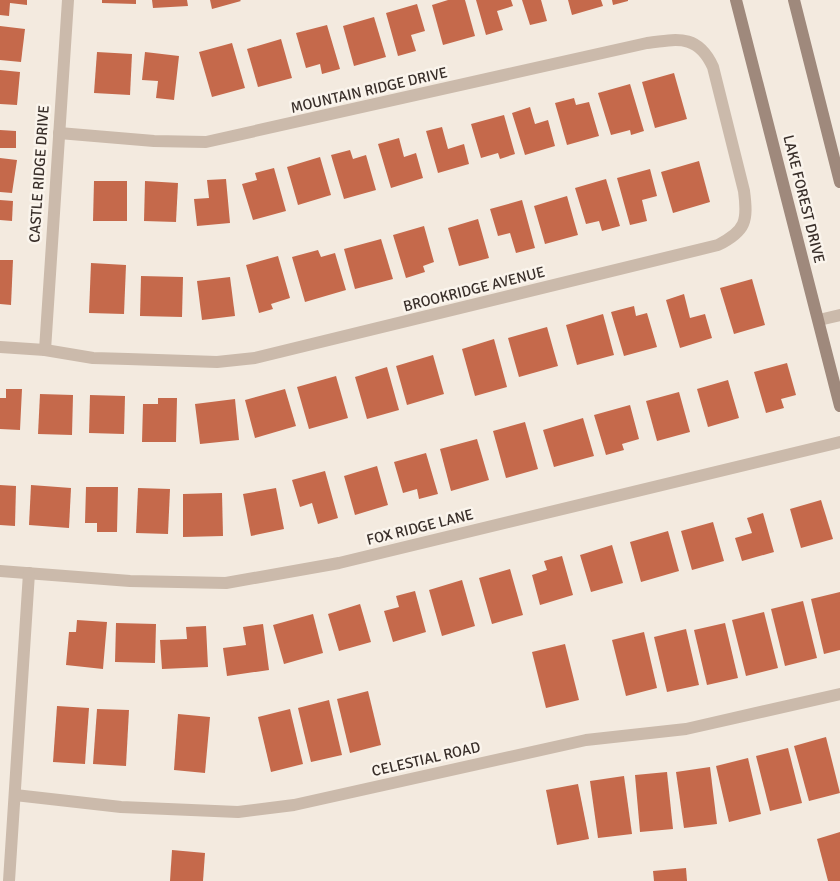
<svg xmlns="http://www.w3.org/2000/svg" width="840" height="881" font-family="Signika,sans-serif">
	<style>
		.building { fill: #c5694b }
		.lines { fill: none; stroke-linecap: round; stroke-linejoin: round }
		.street { stroke: #cbbaab; stroke-width: 12 }
		.secondary { stroke: #9f897c; stroke-width: 12 }
		.labels { text-anchor: middle; stroke-width: 5; stroke-linejoin: round; paint-order: stroke }
		.street-label { font-size: 15px; fill: #392f2a; stroke: #faf4ec }
	</style>
	<rect width="100%" height="100%" fill="#f3eadf"/>
	<g class="building">
		<path d="M0,0H27V5L10,3L9,16L0,15Z"/>
		<path d="M102,0H136V4L102,3Z"/>
		<path d="M152,0H187L188,6L153,8Z"/>
		<path d="M210,0H240L241,1L212,9Z"/>
		<path d="M448,0H465L475,36L443,45L432,5Z"/>
		<path d="M476,0H511L513,6L497,11L503,30L486,35Z"/>
		<path d="M522,0H541L547,21L530,25Z"/>
		<path d="M568,0H601L603,6L572,15Z"/>
		<path d="M612,0H628V1L613,5Z"/>
		<path d="M417,4L425,31L411,35L416,51L398,56L386,13Z"/>
		<path d="M374,17L386,57L354,66L343,26Z"/>
		<path d="M327,25L340,69L322,74L320,64L306,68L296,33Z"/>
		<path d="M0,26L25,29L21,62L0,60Z"/>
		<path d="M281,39L292,78L258,87L247,49Z"/>
		<path d="M232,43L245,88L212,97L199,52Z"/>
		<path d="M97,52L132,54L130,95L94,93Z"/>
		<path d="M145,52L179,56L174,100L156,98L158,81L142,80Z"/>
		<path d="M0,70L20,72L17,105L0,104Z"/>
		<path d="M674,73L687,119L655,128L642,82Z"/>
		<path d="M630,84L644,131L631,135L630,130L611,135L598,93Z"/>
		<path d="M574,98L576,105L589,102L599,136L567,145L555,103Z"/>
		<path d="M530,107L535,124L548,120L555,146L525,155L512,113Z"/>
		<path d="M504,115L515,154L500,159L498,153L481,158L471,124Z"/>
		<path d="M442,127L448,149L464,144L469,164L438,173L426,131Z"/>
		<path d="M0,130L16,131V148H0Z"/>
		<path d="M399,138L404,157L416,153L423,178L391,188L378,144Z"/>
		<path d="M350,150L353,159L366,155L376,190L344,199L331,155Z"/>
		<path d="M320,157L331,195L298,205L287,167Z"/>
		<path d="M0,158L17,160L12,193L0,192Z"/>
		<path d="M699,161L710,202L673,213L661,172Z"/>
		<path d="M274,168L286,211L253,220L242,184L257,180L255,173Z"/>
		<path d="M650,169L657,196L642,200L647,221L630,225L617,178Z"/>
		<path d="M226,179L230,223L197,226L194,199L209,198L207,180Z"/>
		<path d="M606,179L620,226L602,231L599,221L586,224L575,188Z"/>
		<path d="M94,181H127V221H93Z"/>
		<path d="M145,181L178,183L176,222L144,221Z"/>
		<path d="M567,196L578,235L545,244L534,206Z"/>
		<path d="M0,200L13,201L12,221L0,220Z"/>
		<path d="M522,200L535,248L516,253L510,233L498,236L490,209Z"/>
		<path d="M478,219L489,258L459,266L448,228Z"/>
		<path d="M424,226L434,262L423,266L425,272L406,278L393,235Z"/>
		<path d="M381,239L393,279L355,289L344,249Z"/>
		<path d="M318,250L321,257L335,253L346,290L305,302L292,257Z"/>
		<path d="M278,256L290,298L271,304L273,309L259,313L246,265Z"/>
		<path d="M0,260H13L11,305L0,304Z"/>
		<path d="M91,263L126,265L124,314L89,313Z"/>
		<path d="M141,276L183,277L182,317L140,316Z"/>
		<path d="M230,277L235,316L202,320L197,281Z"/>
		<path d="M752,279L765,325L734,334L720,288Z"/>
		<path d="M684,294L690,318L705,314L712,338L680,348L666,300Z"/>
		<path d="M634,306L636,316L647,313L657,347L624,356L611,312Z"/>
		<path d="M603,314L614,355L577,365L566,325Z"/>
		<path d="M547,327L558,366L519,377L508,338Z"/>
		<path d="M494,339L507,387L475,396L462,349Z"/>
		<path d="M433,355L444,394L407,405L396,366Z"/>
		<path d="M787,363L796,395L781,399L784,408L766,413L754,372Z"/>
		<path d="M387,367L399,410L367,419L355,377Z"/>
		<path d="M336,376L348,418L309,429L297,387Z"/>
		<path d="M728,380L739,418L708,427L697,389Z"/>
		<path d="M6,389H22L20,430L0,429V398H6Z"/>
		<path d="M285,389L296,426L255,438L245,400Z"/>
		<path d="M679,392L690,432L657,441L646,401Z"/>
		<path d="M40,394L73,395L72,435L38,434Z"/>
		<path d="M90,395L125,396L124,434L89,433Z"/>
		<path d="M158,398H177L176,442H142L143,404H158Z"/>
		<path d="M235,399L239,440L200,444L195,404Z"/>
		<path d="M630,405L639,439L622,444L624,450L606,455L594,415Z"/>
		<path d="M583,418L594,456L554,467L543,430Z"/>
		<path d="M525,422L538,469L506,478L493,431Z"/>
		<path d="M477,439L489,480L451,491L440,449Z"/>
		<path d="M426,453L438,494L419,499L417,489L403,493L394,462Z"/>
		<path d="M377,466L388,505L355,515L344,476Z"/>
		<path d="M325,471L338,518L318,524L312,503L300,507L292,480Z"/>
		<path d="M0,485L16,486L15,526L0,525Z"/>
		<path d="M31,485L71,488L69,528L29,525Z"/>
		<path d="M86,487H118L117,532H97V523H85Z"/>
		<path d="M138,488L170,489L168,534L136,533Z"/>
		<path d="M276,488L284,529L251,536L243,494Z"/>
		<path d="M222,493L223,536L183,537V494Z"/>
		<path d="M821,500L833,539L801,548L790,509Z"/>
		<path d="M763,513L774,552L742,561L735,538L752,533L747,518Z"/>
		<path d="M713,522L724,561L692,570L681,531Z"/>
		<path d="M668,531L679,571L641,582L630,542Z"/>
		<path d="M612,545L623,583L591,592L580,555Z"/>
		<path d="M562,556L573,595L540,605L532,575L547,570L544,561Z"/>
		<path d="M510,569L523,615L492,624L479,578Z"/>
		<path d="M462,580L475,626L442,636L429,590Z"/>
		<path d="M415,591L426,632L393,642L384,611L399,607L396,596Z"/>
		<path d="M840,592V650L824,654L811,599Z"/>
		<path d="M803,601L817,658L785,666L771,609Z"/>
		<path d="M360,604L371,642L339,651L328,614Z"/>
		<path d="M764,612L778,668L746,676L732,620Z"/>
		<path d="M313,614L323,653L284,664L273,625Z"/>
		<path d="M77,620L107,622L103,669L66,665L69,632H76Z"/>
		<path d="M116,623L156,624L155,663L115,662Z"/>
		<path d="M725,623L738,678L707,685L694,630Z"/>
		<path d="M263,624L269,670L227,676L223,648L246,645L243,627Z"/>
		<path d="M206,626L208,667L162,669L160,640L187,639L186,627Z"/>
		<path d="M686,629L699,685L667,692L654,637Z"/>
		<path d="M644,632L657,688L626,696L612,640Z"/>
		<path d="M565,644L579,700L546,708L532,652Z"/>
		<path d="M368,691L381,745L350,753L337,699Z"/>
		<path d="M329,700L342,755L311,762L298,708Z"/>
		<path d="M57,706L89,708L85,764L53,762Z"/>
		<path d="M97,709L129,710L126,766L93,764Z"/>
		<path d="M290,709L303,764L271,772L258,717Z"/>
		<path d="M178,714L210,717L205,773L174,770Z"/>
		<path d="M826,737L840,793L809,801L794,746Z"/>
		<path d="M788,748L802,803L770,811L756,756Z"/>
		<path d="M748,758L761,814L729,822L716,766Z"/>
		<path d="M710,767L717,824L684,828L676,772Z"/>
		<path d="M667,772L673,829L640,832L635,775Z"/>
		<path d="M624,776L632,834L598,838L590,781Z"/>
		<path d="M578,784L589,839L557,845L546,790Z"/>
		<path d="M840,832V881H828L817,839Z"/>
		<path d="M172,850L205,853L203,881H170Z"/>
		<path d="M686,868L687,881H654L653,871Z"/>
	</g>
	<g class="lines">
		<g class="street">
			<path d="M819,320L840,315"/>
			<path d="M0,347L45,350L93,358L128,359L217,362L255,358L718,245C746,231 748,221 744,191L713,67C698,34 678,39 647,43L206,142L154,141L59,133"/>
			<path d="M45,350L68,0"/>
			<path d="M0,571L130,581L226,583L339,563L840,442"/>
			<path d="M15,795L121,807L238,812L294,805L586,740L686,729L840,694"/>
			<path d="M9,881L29,573"/>
		</g>
		<g class="secondary">
			<path d="M736,0L840,406"/>
			<path d="M794,0L840,182"/>
		</g>
	</g>
	<g class="labels">
		<g class="street-label">
			<text transform="translate(369 90) rotate(-13)" y="5">MOUNTAIN RIDGE DRIVE</text>
			<text transform="translate(39 174) rotate(-86)" y="5">CASTLE RIDGE DRIVE</text>
			<text transform="translate(804 199) rotate(76)" y="5">LAKE FOREST DRIVE</text>
			<text transform="translate(474 289) rotate(-14)" y="5">BROOKRIDGE AVENUE</text>
			<text transform="translate(420 527) rotate(-14)" y="5">FOX RIDGE LANE</text>
			<text transform="translate(426 759) rotate(-13)" y="5">CELESTIAL ROAD</text>
		</g>
	</g>
</svg>
